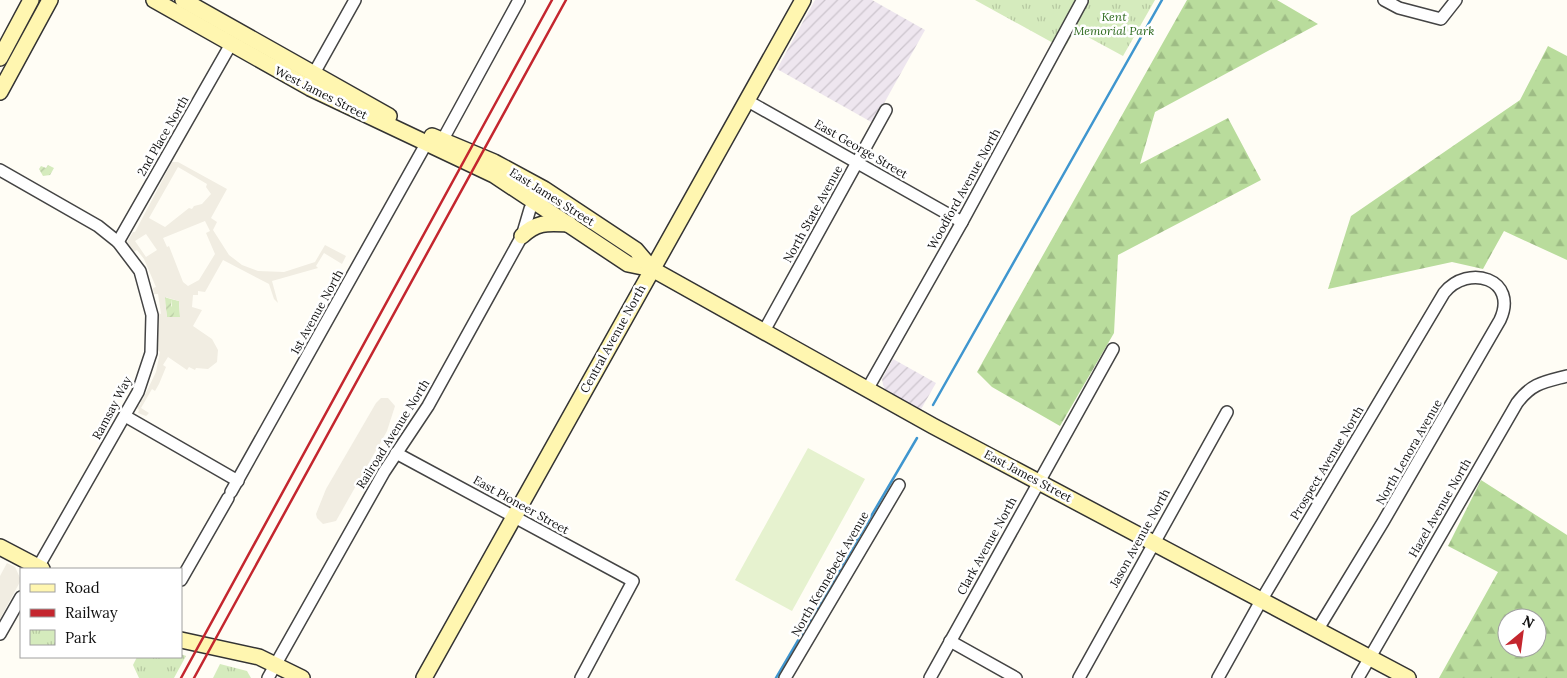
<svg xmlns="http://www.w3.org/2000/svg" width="1567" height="678" font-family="Lora,serif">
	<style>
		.industrial { fill: url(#industrial-furrows) }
		.grass { fill: #d5ebbd }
		.forest { fill: url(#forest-firs); fill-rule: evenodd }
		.park { fill: url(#park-tufts) }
		.garden { fill: url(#garden-furrows) }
		.pitch { fill: #e6f2cf }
		.plaza { fill: #f1ede2; fill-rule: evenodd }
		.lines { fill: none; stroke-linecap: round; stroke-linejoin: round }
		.stream { stroke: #3f96cf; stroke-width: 2.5 }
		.street-casing { stroke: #444; stroke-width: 14 }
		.secondary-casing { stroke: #333; stroke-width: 18 }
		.street { stroke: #fff; stroke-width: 11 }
		.secondary { stroke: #fff6b0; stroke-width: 15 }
		.rail { stroke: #c4262e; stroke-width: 2.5 }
		.labels { text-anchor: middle; stroke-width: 5; stroke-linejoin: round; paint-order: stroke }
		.park-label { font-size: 12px; font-style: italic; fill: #2f6b1f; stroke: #fff }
		.street-label { font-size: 12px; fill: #111; stroke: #fff }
	</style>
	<defs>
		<pattern id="industrial-furrows" width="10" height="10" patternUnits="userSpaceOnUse" patternTransform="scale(1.25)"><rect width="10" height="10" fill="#eee6ef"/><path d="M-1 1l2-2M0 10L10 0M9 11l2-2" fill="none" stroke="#cbc4cc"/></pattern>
		<pattern id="forest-firs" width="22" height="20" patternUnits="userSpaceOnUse" patternTransform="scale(1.25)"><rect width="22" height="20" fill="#b9dc9c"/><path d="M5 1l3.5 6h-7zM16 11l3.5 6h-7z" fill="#9ebc85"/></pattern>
		<pattern id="park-tufts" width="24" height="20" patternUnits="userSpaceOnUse" patternTransform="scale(1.25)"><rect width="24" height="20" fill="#d5ebbd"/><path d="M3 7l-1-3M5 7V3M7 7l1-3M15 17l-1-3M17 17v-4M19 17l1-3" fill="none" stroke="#b6c8a1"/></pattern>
		<pattern id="garden-furrows" width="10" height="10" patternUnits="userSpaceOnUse" patternTransform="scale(1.25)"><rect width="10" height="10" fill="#d5ebbd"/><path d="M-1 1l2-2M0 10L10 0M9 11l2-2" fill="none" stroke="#b6c8a1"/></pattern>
	</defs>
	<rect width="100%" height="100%" fill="#fffdf5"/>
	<g class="industrial">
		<path d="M815,0H872L925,30L873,123L777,69Z"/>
		<path d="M893,359L936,383L920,411L887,393L883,385L882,379Z"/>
	</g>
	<path class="grass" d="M171,299L179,301L180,317H173Z"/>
	<g class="forest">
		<path d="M1187,0H1277L1318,24L1155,112L1140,164L1228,118L1261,180L1118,255L1114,333L1060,426L992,387L977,372Z"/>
		<path d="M1548,46L1567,56V260L1504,231L1483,269L1452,262L1328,289L1351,216L1520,100Z"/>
		<path d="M1481,480L1567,535V678H1439L1498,572L1448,546ZM1507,618H1537V648H1507Z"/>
	</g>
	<g class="park">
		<path d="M975,0H1155L1123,56L1075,30L1064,49Z"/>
		<path d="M181,654L186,656L174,678H139L133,665L137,657H181Z"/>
		<path d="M220,664L247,671L251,678H213Z"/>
	</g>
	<g class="garden">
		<path d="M48,165L54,168L50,175L43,176L39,169L41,166L46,168Z"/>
		<path d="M164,297L171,299V306L175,309L173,317H167Z"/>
	</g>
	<path class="pitch" d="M808,448L865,479L792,611L735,580Z"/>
	<g class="plaza">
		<path d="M172,162H178L227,189L211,218L217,222L213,230L229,255L242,265L258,271L284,272L315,262L325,245L346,256L342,264L324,253L316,266L318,268L272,281L278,303L274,299L269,284L223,260L205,292L198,291V295H193L192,307L202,310L193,326L212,339L218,350L217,362L208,369L196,368L195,370L189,367L187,370L168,357L163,365L166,367L159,384L155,391L152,389L141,408L149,413L146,416L138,413L139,410L136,406L140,405L141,402L139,401L143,399L156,372L160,352L157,349L158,313L161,314L158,294H154L153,288L156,287L144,259L137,250L134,252L127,242L133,232H135ZM178,167L207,184L206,187L211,194L202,204L194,206L192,209L189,208L165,227L149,218ZM205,221L210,231L206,233L215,254L199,280L188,286L183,282L169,246L167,247L163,238ZM146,234L157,250L146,257L135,241ZM165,297L179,301L180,317H167Z"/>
		<path d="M381,398H388L395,406L387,431L336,521L323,524L317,518L316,514L326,489L376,403Z"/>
		<path d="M7,563L15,567L21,580L0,619V576Z"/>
	</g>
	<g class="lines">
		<g class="stream">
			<path d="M933,405L1162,0"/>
			<path d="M776,678L917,438"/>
		</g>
		<defs>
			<g id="street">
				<path d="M1384,0L1399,8L1441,19L1456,0"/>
				<path d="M313,75L355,0"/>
				<path d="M746,100L962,222"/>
				<path d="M442,141L519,0"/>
				<path d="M0,170L98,226L118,242L140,271L152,315L151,353L138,392L37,569"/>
				<path d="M118,242L231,44"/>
				<path d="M764,331L886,110"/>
				<path d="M868,388L962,222L1082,1"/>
				<path d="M125,416L238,481"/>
				<path d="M396,453L633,581L581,678"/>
				<path d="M231,492L426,144"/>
				<path d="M181,580L228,498"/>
				<path d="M0,634L21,597"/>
				<path d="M950,641L1016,678"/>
				<path d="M268,678L384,472L428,406L522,236L530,209L535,201"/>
				<path d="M785,678L899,485"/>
				<path d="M930,678L1113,349"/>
				<path d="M1079,678L1227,412"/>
				<path d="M1218,678L1262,599L1444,293C1468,263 1519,279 1500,320L1383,522L1318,629"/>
				<path d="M1358,678L1517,403C1532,383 1544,382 1567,376"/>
			</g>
			<g id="secondary">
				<path d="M154,0L310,88L494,175L628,264L652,269L933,426L1408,678"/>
				<path d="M183,0L389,116"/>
				<path d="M0,58L31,0"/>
				<path d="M0,92L50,0"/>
				<path d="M432,136L494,162L544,189L636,250L652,269"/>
				<path d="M522,236C537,221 549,223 569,224"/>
				<path d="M0,547L42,569"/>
				<path d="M181,640L259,657L302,678"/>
				<path d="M424,678L803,0"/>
			</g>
		</defs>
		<use href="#street" class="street-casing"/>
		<use href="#secondary" class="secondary-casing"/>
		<use href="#street" class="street"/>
		<use href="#secondary" class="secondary"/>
		<g class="rail">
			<path d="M181,678L552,0"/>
			<path d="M194,678L566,0"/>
		</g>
	</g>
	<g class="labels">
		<g class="park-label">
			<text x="1114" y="21">Kent<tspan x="1114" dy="14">Memorial Park</tspan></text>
		</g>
		<g class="street-label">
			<text transform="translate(321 93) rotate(27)" y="4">West James Street</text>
			<text transform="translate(163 136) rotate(-60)" y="4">2nd Place North</text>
			<text transform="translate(861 149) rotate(30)" y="4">East George Street</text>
			<text transform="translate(964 189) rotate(-61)" y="4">Woodford Avenue North</text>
			<text transform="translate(552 197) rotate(32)" y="4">East James Street</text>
			<text transform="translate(813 214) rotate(-61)" y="4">North State Avenue</text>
			<text transform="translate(317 312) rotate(-61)" y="4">1st Avenue North</text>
			<text transform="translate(613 339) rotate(-61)" y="4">Central Avenue North</text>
			<text transform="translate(112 408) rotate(-62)" y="4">Ramsay Way</text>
			<text transform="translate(393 434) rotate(-58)" y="4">Railroad Avenue North</text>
			<text transform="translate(1409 452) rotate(-60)" y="4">North Lenora Avenue</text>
			<text transform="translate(1327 463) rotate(-59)" y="4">Prospect Avenue North</text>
			<text transform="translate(1028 476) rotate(28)" y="4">East James Street</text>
			<text transform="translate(521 505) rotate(29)" y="4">East Pioneer Street</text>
			<text transform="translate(1440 508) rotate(-60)" y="4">Hazel Avenue North</text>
			<text transform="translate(1140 538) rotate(-61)" y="4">Jason Avenue North</text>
			<text transform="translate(987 546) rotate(-61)" y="4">Clark Avenue North</text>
			<text transform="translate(830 574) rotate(-60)" y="4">North Kennebeck Avenue</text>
		</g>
	</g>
	<rect x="20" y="568" width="162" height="90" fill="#ffffff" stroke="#a0a0a0"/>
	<rect x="30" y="584" width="25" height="8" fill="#fff6b0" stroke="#a0a0a0"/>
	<text x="65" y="593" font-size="15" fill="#111111">Road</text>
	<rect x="30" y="609" width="25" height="8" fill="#c4262e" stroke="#a0a0a0"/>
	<text x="65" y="618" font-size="15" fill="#111111">Railway</text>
	<rect x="30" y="630" width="25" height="15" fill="url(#park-tufts)" stroke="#a0a0a0"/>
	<text x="65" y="643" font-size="15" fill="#111111">Park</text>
	<g transform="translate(1522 633) rotate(29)"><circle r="24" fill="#ffffff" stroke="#a0a0a0"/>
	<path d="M0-4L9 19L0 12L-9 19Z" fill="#c4262e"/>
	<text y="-8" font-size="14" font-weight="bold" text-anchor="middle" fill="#111111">N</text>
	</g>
</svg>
